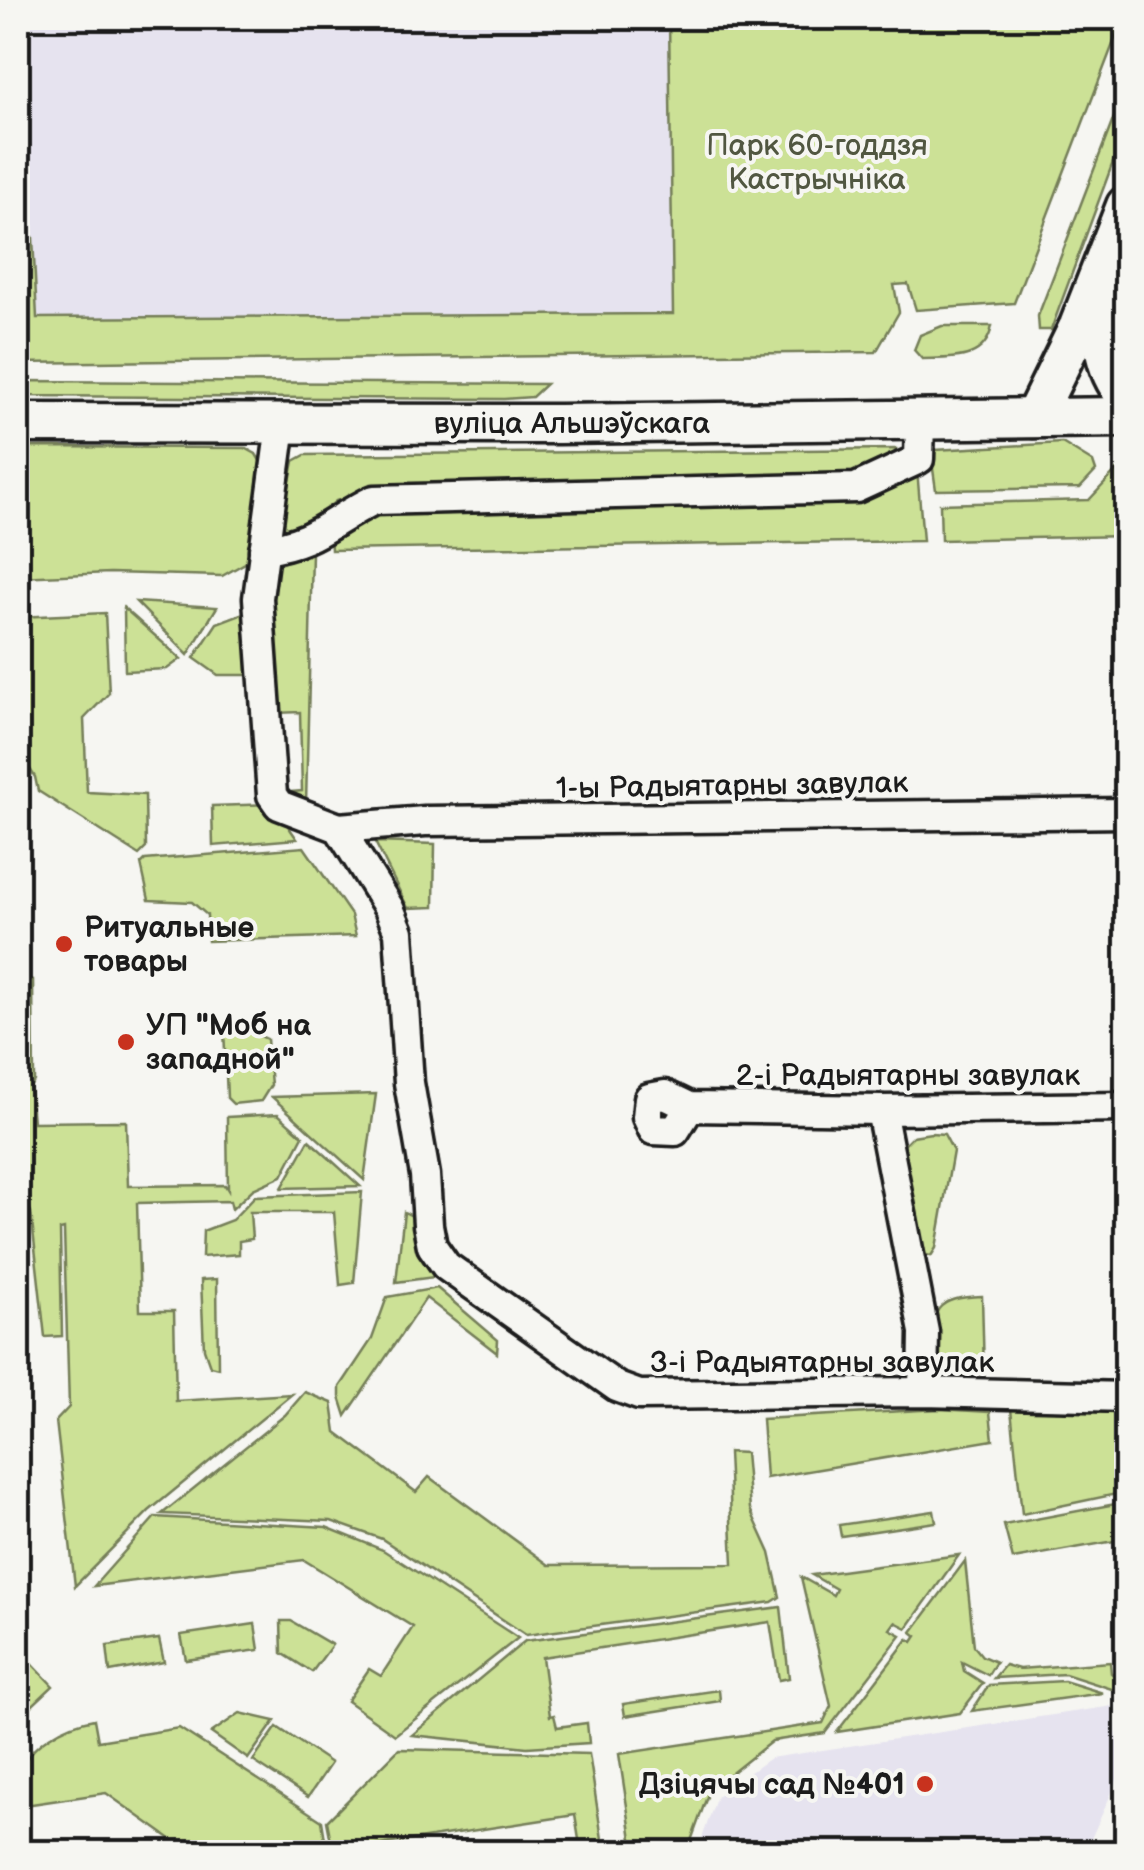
<svg xmlns="http://www.w3.org/2000/svg" width="1144" height="1870" font-family="'Balsamiq Sans',sans-serif">
	<style>
		.built { fill: #e6e3ef }
		.green { fill: #cce196; stroke: #747e59; stroke-width: 2.5 }
		.lines { fill: none; stroke-linecap: round; stroke-linejoin: round }
		.minor-casing { stroke: #1c1c1c; stroke-width: 35 }
		.secondary-casing { stroke: #1c1c1c; stroke-width: 45 }
		.minor { stroke: #f6f6f2; stroke-width: 28 }
		.secondary { stroke: #f6f6f2; stroke-width: 38 }
		.poi-dot { fill: #c8321e; stroke: #f6f6f2; stroke-width: 4 }
		.labels { text-anchor: middle; stroke-width: 8; stroke-linejoin: round; paint-order: stroke }
		.park-label { font-size: 30px; fill: #515741; stroke: #f6f6f2 }
		.street-label { font-size: 30px; fill: #1c1c1c; stroke: #f6f6f2 }
		.poi-label { font-size: 30px; font-weight: bold; fill: #1c1c1c; stroke: #f6f6f2; text-anchor: start }
	</style>
	<rect width="100%" height="100%" fill="#f6f6f2"/>
	<filter id="ink" filterUnits="userSpaceOnUse"><feTurbulence type="fractalNoise" baseFrequency=".01" numOctaves="2"/><feDisplacementMap in="SourceGraphic" scale="20" xChannelSelector="R" yChannelSelector="G"/><feConvolveMatrix kernelMatrix="1 2 1 2 8 2 1 2 1" color-interpolation-filters="sRGB"/></filter>
	<g filter="url(#ink)">
		<g class="built">
			<path d="M18,18H669L674,314L36,318L33,199L18,201Z"/>
			<path d="M1113,1706L1121,1772L1085,1852H697L717,1796L770,1758Z"/>
		</g>
		<g class="green">
			<path d="M669,18H1123L1014,303L916,310L908,284L894,285L899,312L876,352L18,363V238L33,237L37,318L673,314Z"/>
			<path d="M1126,86V127L1051,330H1039L1038,316Z"/>
			<path d="M942,326H992C985,362 951,358 922,359L914,350L920,335Z"/>
			<path d="M18,381L546,384L532,397L504,399L18,396Z"/>
			<path d="M1062,443L1093,462L1096,471L1080,488L936,490L932,462L935,450Z"/>
			<path d="M18,447L245,448L256,454L262,464L255,549L245,563L222,576L110,573L18,577Z"/>
			<path d="M896,449L894,459L847,479L370,491L336,501L302,529L280,532L294,461L305,455Z"/>
			<path d="M1119,468L1126,471V536L941,540L940,504L1089,500Z"/>
			<path d="M917,469L923,541L331,550L330,533L368,511L857,499Z"/>
			<path d="M312,552L306,804L280,793L302,791L300,712L276,713L268,642L276,565Z"/>
			<path d="M136,602L217,607L188,655Z"/>
			<path d="M124,608L181,659L167,669L125,671Z"/>
			<path d="M251,610V675H218L194,658L217,623Z"/>
			<path d="M105,613L109,693L84,719L87,792L145,795L146,848L139,855L38,791L35,777L18,750V617Z"/>
			<path d="M273,804L297,839L213,846L212,806Z"/>
			<path d="M375,842L435,844L434,907L408,908Z"/>
			<path d="M304,847L351,915L356,936L208,941L207,915L192,902L149,900L141,864L145,860Z"/>
			<path d="M18,918L20,979L33,980L34,1081L30,1087L33,1122L126,1121L128,1186L225,1185L228,1190L227,1117L278,1114L303,1136L282,1176L253,1189L232,1209L230,1201L137,1203L140,1311H174L176,1401L292,1394L149,1511L75,1586L56,1421L69,1407L64,1229L60,1230L62,1336L45,1337L31,1212L18,1183Z"/>
			<path d="M234,1024L267,1039L271,1085L261,1101L233,1104L227,1098L224,1028Z"/>
			<path d="M376,1094L364,1180L272,1097Z"/>
			<path d="M931,1133L944,1134L953,1151L936,1248L931,1256L921,1254L899,1150L913,1136Z"/>
			<path d="M309,1140L360,1186L282,1188Z"/>
			<path d="M362,1192L354,1283L340,1285L334,1212H250L252,1239L239,1241V1254L202,1257L203,1231L232,1220L255,1196Z"/>
			<path d="M404,1212L418,1219L442,1276L396,1282Z"/>
			<path d="M217,1279L218,1368L210,1366L204,1349L201,1280Z"/>
			<path d="M437,1288L498,1340L497,1353L426,1298L346,1416L340,1397V1387L372,1339L387,1297Z"/>
			<path d="M982,1296L984,1373L958,1375L938,1356C928,1309 935,1298 982,1296Z"/>
			<path d="M305,1392L332,1403L336,1432L416,1492L429,1477L549,1565L733,1564L728,1452L745,1453L750,1509L770,1553L780,1597L772,1602L526,1635L382,1539L331,1521L162,1514L285,1415Z"/>
			<path d="M939,1409L990,1412L993,1440L766,1478L762,1419Z"/>
			<path d="M1011,1409L1126,1412V1492L1022,1514Z"/>
			<path d="M1126,1502V1539L1013,1559L1004,1525Z"/>
			<path d="M934,1511L936,1522L841,1536L839,1525Z"/>
			<path d="M155,1517L326,1527L383,1550L518,1638L395,1735L347,1701L369,1669L381,1676L413,1627L304,1560L94,1586Z"/>
			<path d="M959,1555L907,1628L895,1622L890,1629L901,1635L825,1733L772,1741L709,1791L687,1852H634L619,1754L823,1723L831,1706L801,1577L833,1595L836,1589L812,1575Z"/>
			<path d="M965,1561L974,1646L982,1656L996,1662L988,1675L962,1662L964,1671L983,1683L960,1713L837,1732L908,1639L913,1642L917,1636L912,1632Z"/>
			<path d="M781,1607L789,1678L779,1680L770,1622L542,1657L550,1716L554,1715L557,1727L587,1723L589,1743L527,1747L412,1735L525,1641Z"/>
			<path d="M281,1621H291L332,1645L312,1672L282,1653Z"/>
			<path d="M255,1624L259,1650L186,1660L181,1635Z"/>
			<path d="M159,1639L164,1662L110,1672L107,1646Z"/>
			<path d="M22,1653L53,1686L18,1719V1658Z"/>
			<path d="M1110,1662L1111,1673L1116,1678L1126,1676V1690L1118,1691L1065,1674L994,1678L1005,1665L1019,1669Z"/>
			<path d="M1064,1681L1103,1693L972,1711L989,1685Z"/>
			<path d="M719,1690L720,1701L625,1716L623,1704Z"/>
			<path d="M240,1713L275,1721L248,1759L211,1733Z"/>
			<path d="M94,1719L98,1741L179,1728L322,1821L327,1852H189L106,1793L18,1806C17,1797 15,1782 18,1774C30,1743 65,1724 94,1719Z"/>
			<path d="M277,1727L331,1763L308,1797L253,1761Z"/>
			<path d="M399,1749L589,1754L604,1852H581L575,1815L333,1852L327,1821Z"/>
		</g>
		<g class="lines">
			<defs>
				<g id="minor">
					<path d="M281,425L258,598L272,795L279,805L339,828L389,908L399,932L409,1083L425,1175L428,1225L432,1246L446,1266L617,1387L639,1395L923,1392L1126,1397"/>
					<path d="M264,549C316,543 330,521 374,500L856,488L919,459L920,420"/>
					<path d="M339,828L425,821L1126,813"/>
					<path d="M690,1107L675,1131L653,1130L647,1117L649,1098L665,1095L690,1107L881,1110L1126,1107"/>
					<path d="M881,1110L924,1332L923,1392"/>
				</g>
				<g id="secondary">
					<path d="M1103,288C1102,329 1099,363 1126,396"/>
					<path d="M1034,418L1079,326L1126,206"/>
					<path d="M18,423L559,424L1126,417"/>
				</g>
			</defs>
			<use href="#minor" class="minor-casing"/>
			<use href="#secondary" class="secondary-casing"/>
			<use href="#minor" class="minor"/>
			<use href="#secondary" class="secondary"/>
		</g>
	</g>
	<g class="poi-dot">
		<circle cx="64" cy="944" r="10"/>
		<circle cx="126" cy="1042" r="10"/>
		<circle cx="925" cy="1784" r="10"/>
	</g>
	<g class="labels">
		<g class="park-label">
			<text x="817" y="155">Парк 60-годдзя<tspan x="817" dy="34">Кастрычніка</tspan></text>
		</g>
		<g class="street-label">
			<text x="572" y="433">вуліца Альшэўскага</text>
			<text transform="translate(732 785) rotate(-1)" y="10">1-ы Радыятарны завулак</text>
			<text x="908" y="1085">2-і Радыятарны завулак</text>
			<text x="822" y="1372">3-і Радыятарны завулак</text>
		</g>
		<g class="poi-label">
			<text x="84" y="937">Ритуальные<tspan x="84" dy="34">товары</tspan></text>
			<text x="146" y="1035">УП "Моб на<tspan x="146" dy="34">западной"</tspan></text>
			<text x="905" y="1794" text-anchor="end">Дзіцячы сад №401</text>
		</g>
	</g>
	<rect width="1144" height="1870" fill="none" stroke="#f6f6f2" stroke-width="60"/>
	<rect x="30" y="30" width="1084" height="1810" fill="none" stroke="#1c1c1c" stroke-width="4" filter="url(#ink)"/>
</svg>
